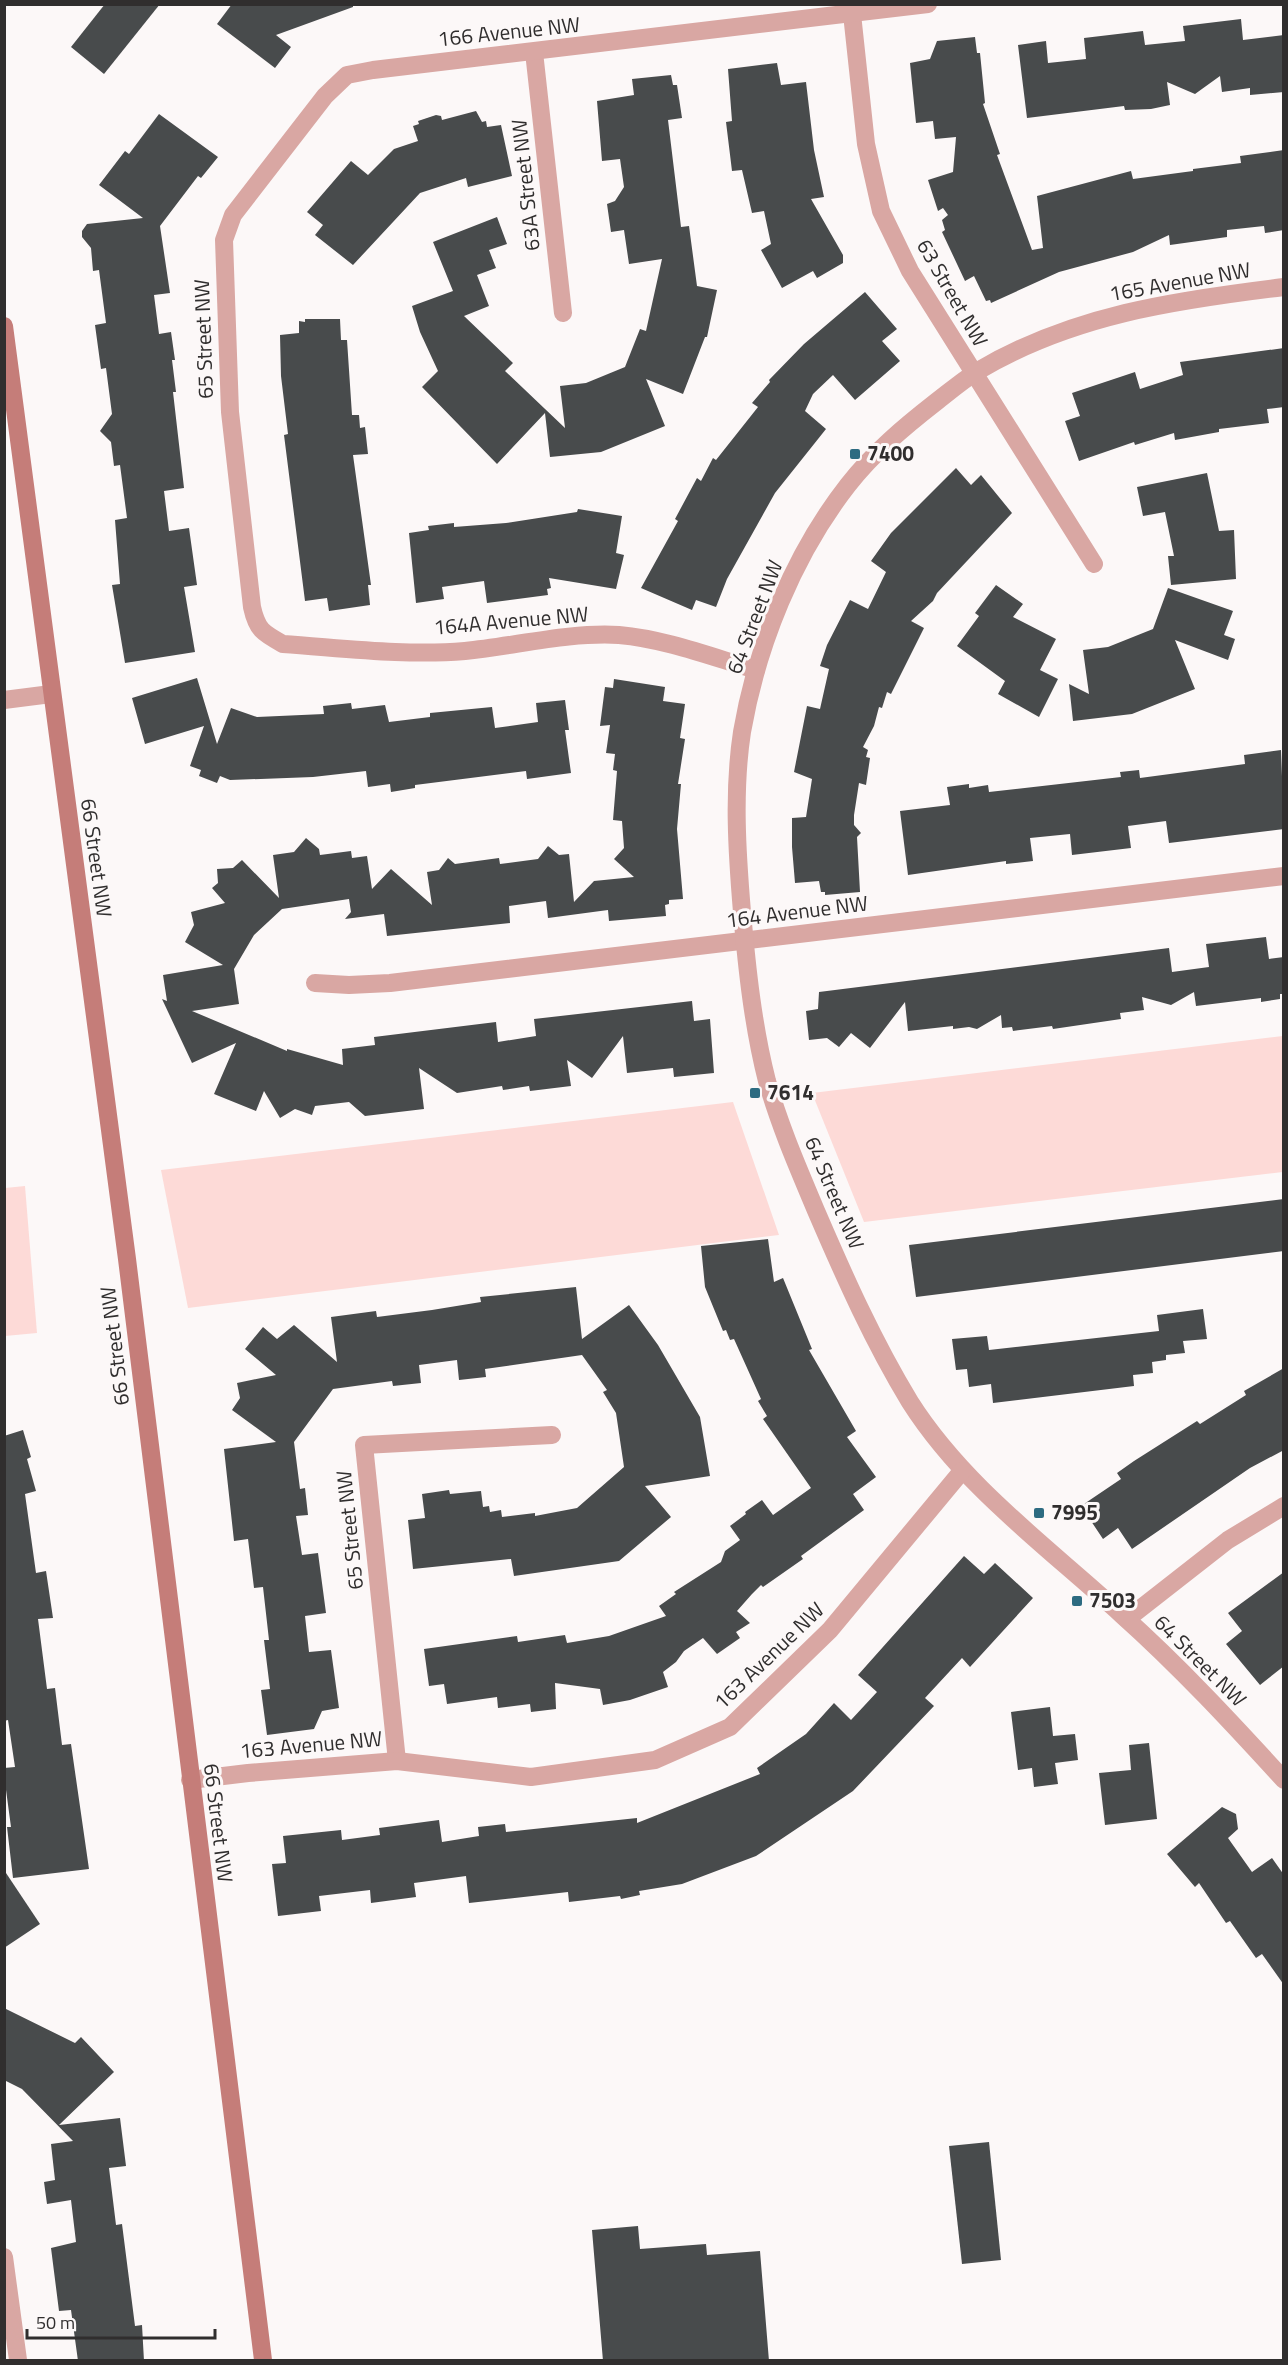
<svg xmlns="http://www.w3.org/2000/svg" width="1288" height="2365" font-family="'Titillium Web',sans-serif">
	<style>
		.green { fill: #fddad7 }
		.building { fill: #484b4c }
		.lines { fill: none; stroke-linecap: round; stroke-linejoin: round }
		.minor { stroke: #d9a7a3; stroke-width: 18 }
		.tertiary { stroke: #d9a7a3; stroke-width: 18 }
		.secondary { stroke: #c57d79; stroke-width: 18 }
		.poi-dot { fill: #2d6b81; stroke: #fcf8f8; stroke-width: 2 }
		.labels { text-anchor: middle; stroke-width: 6; stroke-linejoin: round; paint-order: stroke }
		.street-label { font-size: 21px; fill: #302e2e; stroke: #fcf8f8 }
		.poi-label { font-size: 21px; font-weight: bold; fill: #302e2e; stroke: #fcf8f8; text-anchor: start }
	</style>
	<rect width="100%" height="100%" fill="#fcf8f8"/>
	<g class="green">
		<path d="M1283,1036V1172L864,1222L812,1093Z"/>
		<path d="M733,1102L779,1235L188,1308L161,1170Z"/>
		<path d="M25,1186L37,1333L5,1336V1188Z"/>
	</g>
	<g class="building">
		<path d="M105,4H160L104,74L71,47Z"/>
		<path d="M232,4H353V7L276,35L291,47L275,68L217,24Z"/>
		<path d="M1241,19L1243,40L1284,35V92L1250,95V88L1222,92L1220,76L1195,94L1167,82L1170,105L1151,109L1125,110L1124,106L1027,118L1018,45L1046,41L1048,63L1086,59L1084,38L1143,31L1145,45L1185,41L1183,26Z"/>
		<path d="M975,37L977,53H980L985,103L983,104L1000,154L997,155L1032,250L1043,248L1037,196L1131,171L1133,179L1193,171V169L1241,163L1240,156L1284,150V230L1265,233L1264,226L1227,230V237L1170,245L1169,235L1133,252L1059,272L991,303L990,300L986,301L974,276L965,281L942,232L945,230L942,220L948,215L943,208L938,211L928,180L953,172L956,137L935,139L933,121L916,123L910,63L930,59L937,41Z"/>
		<path d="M777,63L781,85L806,82L814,150L824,197L811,199L843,255V263L817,278L813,271L782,288L761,250L771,244L764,211L752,213L742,170L732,171L726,122L732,121L728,69Z"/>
		<path d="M671,75L673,85H677L682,118L668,120L681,227L689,226L697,286L717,290L707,337H705L683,394L646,379L665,426L601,452L550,457L545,413L497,464L422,387L438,371L420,332L412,306L453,291L433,242L497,217L507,244L489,250L496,268L477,275L489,306L464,316L513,363L505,371L565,428L560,386L586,383L625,367L640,329L646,331L662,259L629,264L624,230L611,232L607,204L615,201L624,187L620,159L602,161L597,101L634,95L632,79Z"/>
		<path d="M476,111L482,122L486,121L487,127L501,125L512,176L468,187L466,178L420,193L353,265L315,235L323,225L307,212L351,161L368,175L394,149L418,141L413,126L419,124L418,121L436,115L441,116L442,120Z"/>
		<path d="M159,114L218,157L201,178L198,176L160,226L170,293L154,295L159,334L171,332L175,360H172L176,392H173L184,488L164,491L169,531L189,528L197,585L184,587L195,652L125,663L112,585L120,584L115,520L127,518L120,465L114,466L111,442L100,431L112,414L106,368L101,369L95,325L106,323L99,270L93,271L91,248L82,237V231L87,224L143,218L99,185L125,151L129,154Z"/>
		<path d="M865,292L897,329L882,341L900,361L855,400L833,375L813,394L805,411L826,429L775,493L727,579L716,607L696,600L692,610L641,588L678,521L675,519L697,478L701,481L713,458L716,460L758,407L752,403L770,382L769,380L804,344Z"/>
		<path d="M305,319H340L341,340H347L352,415H359L360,428L365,427L368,454L353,455L371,585H368L370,605L329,611L327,598L305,601L284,435L288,434L281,376L280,335L299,333V321L305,322Z"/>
		<path d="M1284,348V407L1267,409L1269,423L1219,429V432L1175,440L1174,433L1135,445L1134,442L1079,461L1065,421L1080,416L1072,393L1135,372L1140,389L1183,375L1180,362Z"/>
		<path d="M956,468L971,485L981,475L1012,513L937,593L933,601L911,621L924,628L891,694L887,692L882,708L879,707L874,726L863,747L868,750L866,757L870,758L866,785L859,783L854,815V825L861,833L857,837L860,892L825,895V892H821L819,881L795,883L792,847V818L806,817L812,779L794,772L807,706L820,709L829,669L820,666L827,645L850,600L868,609L886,572L871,561L891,533Z"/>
		<path d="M1207,473L1219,531L1234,530L1236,579L1171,585L1168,556H1174L1165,512L1143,516L1137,487Z"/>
		<path d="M578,509L622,516L616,553L624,555L616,589L549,578L551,588L547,589L548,595L487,603L484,581L442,587L444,599L416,603L409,533L429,530L428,526L454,523V527L506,523L577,512Z"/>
		<path d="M996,585L1023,604L1013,617L1056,639L1040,670L1058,679L1039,717L998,694L1005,681L957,646L979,616L975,613Z"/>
		<path d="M1168,588L1233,611L1224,635L1235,639L1228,660L1175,640L1195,689L1132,714L1073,721L1069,684L1089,694L1083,650L1108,647L1153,629Z"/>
		<path d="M197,678L217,744L231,708L257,717L324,714L323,706L351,703L352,709L385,705L389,722L430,717V713L492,707L495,728L538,722L536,703L565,700L569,730H565L571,773L527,779L526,771L415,785V788L391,792L390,784L368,787L366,771L313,777L230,780L220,776L217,783L199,776L201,770L190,766L204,726L145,744L132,698Z"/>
		<path d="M614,679L665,687L663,701L685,704L680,738L685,739L678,784H681L677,829L683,899L669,900V904L665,905L666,916L609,921L608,910L548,918L546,901L509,906L510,923L387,936L384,914L345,919L351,912L349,899L282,909L254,935L234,969L239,1004L192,1011L287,1051V1049L343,1065L342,1049L375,1045L374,1037L496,1022L498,1042L536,1036L534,1019L692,1001L694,1021L710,1019L714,1073L674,1077L673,1068L627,1073L623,1036L592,1078L567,1060L571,1086L530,1091L529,1086L503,1090L502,1086L457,1093L419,1068L424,1109L365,1116L349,1102L315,1106L312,1115L295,1109L280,1118L264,1091L256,1111L214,1094L236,1043L192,1063L162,999L167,1001L163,975L223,965L185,942L194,925L191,912L225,903L212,888L218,883L217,869L233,868L242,860L279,898L273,855L294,852L306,838L319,849L320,855L351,851L352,858L367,856L372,889L391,869L432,905L427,872L439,870L448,858L455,864L499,858L500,864L538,859L548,846L559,855L569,854L574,902L594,881L634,877L614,859L624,848L622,821L613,820L617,771L613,770L615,754L606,753L610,725L600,726L605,687L613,688Z"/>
		<path d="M1281,750L1284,829L1169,843L1166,821L1128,826L1131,848L1072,855L1070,834L1030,838L1033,861L1006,864V861L908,875L900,811L950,805L947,787L969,784V788L988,785L989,792L1121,777L1120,772L1139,770L1140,778L1245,764L1244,755Z"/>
		<path d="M1266,937L1269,959L1284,957V994H1280V999L1261,1002V998L1196,1006L1194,992L1171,1005L1142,997L1144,1010L1120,1013L1121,1019L1053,1029L1052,1026L1013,1031L1012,1027L1002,1028L1001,1015L977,1029L969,1027L953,1029V1026L908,1031L905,1002L870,1048L851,1033L839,1047L827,1038L809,1040L806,1011L818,1009L819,992L1169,948L1172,972L1209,967L1206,944Z"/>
		<path d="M1284,1199V1251L916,1297L909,1245Z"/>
		<path d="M768,1239L774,1282L783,1278L812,1349L809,1350L856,1431L847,1437L876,1477L853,1494L864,1510L801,1556L803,1559L763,1587L761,1585L752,1594L737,1611L750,1623L736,1632L740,1638L717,1654L703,1638L684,1651L676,1662L663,1672L668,1687L630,1700L603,1705L600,1689L555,1683L556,1709L531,1712L530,1704L498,1708L497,1697L447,1704L444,1684L429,1686L424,1649L517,1636L518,1642L565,1635L567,1643L609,1636L666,1616L659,1606L676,1594L674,1592L721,1562L725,1551L740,1540L730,1526L746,1514L745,1512L762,1500L773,1515L811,1488L763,1419L767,1416L758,1401L761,1399L734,1339L730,1340L726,1330L723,1331L705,1287L701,1246Z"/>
		<path d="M576,1287L582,1339L629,1305L658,1345L700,1417L710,1476L645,1486L671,1517L619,1561L514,1576L511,1559L413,1569L408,1520L425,1518L422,1494L449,1490L450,1494L481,1491L483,1507L489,1506L490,1512L501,1510L502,1517L535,1513V1516L577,1508L624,1467L616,1413L603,1392L607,1390L582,1355L485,1369L486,1377L459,1380L457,1360L419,1365L421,1383L393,1386L392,1381L333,1389L294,1442L300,1489L305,1488L308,1515L296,1516L302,1555L318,1553L326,1613L305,1616L309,1652L331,1650L339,1708L322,1711L314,1729L267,1735L261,1690L270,1689L264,1640H269L263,1587L254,1588L248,1539L234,1541L224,1449L276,1442L232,1410L240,1398L237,1383L276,1375L245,1349L263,1327L277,1339L294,1325L337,1362L331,1317L376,1311L377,1317L432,1310L481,1302L480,1297Z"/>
		<path d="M1203,1309L1207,1339L1183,1341L1185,1353L1166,1355V1360L1152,1362L1153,1373L1133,1375L1134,1386L993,1403L991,1384L969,1387L967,1369L956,1370L952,1339L987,1336L989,1350L1159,1331L1157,1315Z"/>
		<path d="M1284,1368V1450L1250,1468L1132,1549L1118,1528L1103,1539L1081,1506L1121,1479L1117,1473L1134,1461L1197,1421L1200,1424L1246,1395L1244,1391Z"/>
		<path d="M23,1430L31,1457L27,1459L36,1491L25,1494L36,1573L46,1571L53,1618L38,1619L47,1689L55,1688L62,1745L71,1744L89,1869L13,1878L7,1827H11L4,1775V1768L15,1767L8,1720L4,1721V1436Z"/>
		<path d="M964,1556L984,1574L995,1563L1033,1598L970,1667L962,1658L925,1698L934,1706L853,1791L756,1856L682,1884L639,1891L640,1895L621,1899L620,1896L569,1902L568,1892L469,1903L466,1876L414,1883L416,1897L371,1903L370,1890L319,1896L321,1911L278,1916L272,1864L286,1863L283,1836L341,1830L342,1840L380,1835L379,1828L439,1820L442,1842L479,1836L478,1827L505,1824L506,1832L637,1818V1823L760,1774L757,1768L806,1734L834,1703L851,1720L877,1692L858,1675Z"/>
		<path d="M1284,1572V1666L1260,1685L1226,1644L1242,1631L1228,1613Z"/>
		<path d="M1050,1707L1053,1736L1075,1734L1078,1760L1055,1763L1058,1784L1034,1787L1032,1768L1018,1770L1011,1712Z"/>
		<path d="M1149,1743L1157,1819L1105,1825L1099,1773L1131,1770L1129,1745Z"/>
		<path d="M1222,1807L1236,1814L1238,1829L1228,1838L1252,1872L1272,1858L1284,1875V1985L1262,1954L1256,1958L1230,1921L1226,1923L1199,1883L1195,1887L1167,1854Z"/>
		<path d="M4,1870L40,1924L4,1948Z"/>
		<path d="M4,2008L75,2043L81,2037L114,2072L59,2125L120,2118L126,2166L109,2168L116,2225L122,2224L135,2326L142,2325L144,2361H78L71,2310L59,2311L51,2248L76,2242L71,2200L47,2204L44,2182L55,2180L51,2144L73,2141L22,2089L4,2080Z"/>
		<path d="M989,2142L1001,2260L962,2264L949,2146Z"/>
		<path d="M638,2226L640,2249L706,2244L707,2255L760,2251L769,2361H603L592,2230Z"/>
	</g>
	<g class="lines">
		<g class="minor">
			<path d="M852,14L866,144L881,211L910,271L1094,564"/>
			<path d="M534,52L563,313"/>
			<path d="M756,670C712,657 665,639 619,635C568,632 516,646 465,651C405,656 343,648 283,644C263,633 257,630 252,607L230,412L224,240L233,215L325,96L347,75L373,70L928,4"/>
			<path d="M315,983L349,985L390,983L1284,876"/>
			<path d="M1127,1619L1228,1540L1284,1506"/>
			<path d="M397,1761L364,1445L552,1435"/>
			<path d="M4,2257L18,2360"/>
		</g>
		<g class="tertiary">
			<path d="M1284,287C1176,300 1071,315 976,372C962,381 949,392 936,402C904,427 873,453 848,485C794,554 757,645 742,732C733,791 737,852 742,912C747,969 753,1026 767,1081C780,1127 799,1170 817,1213C845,1278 873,1341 910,1402C964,1487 1048,1547 1122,1615C1179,1666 1232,1723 1284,1780"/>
			<path d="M4,700L51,694"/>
			<path d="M190,1780L248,1773L397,1761L531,1777L655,1760L730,1727L830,1630L962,1471"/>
		</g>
		<path class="secondary" d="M4,326L127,1259L263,2360"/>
	</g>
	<g class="poi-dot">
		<rect x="849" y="448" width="12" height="12" rx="3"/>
		<rect x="749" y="1087" width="12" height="12" rx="3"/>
		<rect x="1033" y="1507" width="12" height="12" rx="3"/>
		<rect x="1071" y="1595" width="12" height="12" rx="3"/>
	</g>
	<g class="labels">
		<g class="street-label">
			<text transform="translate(509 32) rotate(-6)" y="7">166 Avenue NW</text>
			<text transform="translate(526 185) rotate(-96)" y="7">63A Street NW</text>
			<text transform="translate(1180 282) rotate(-10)" y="7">165 Avenue NW</text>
			<text transform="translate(952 293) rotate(60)" y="7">63 Street NW</text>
			<text transform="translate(204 339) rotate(-92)" y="7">65 Street NW</text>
			<text transform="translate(755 617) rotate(-69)" y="7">64 Street NW</text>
			<text transform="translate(511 621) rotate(-5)" y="7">164A Avenue NW</text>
			<text transform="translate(96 858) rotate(82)" y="7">66 Street NW</text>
			<text transform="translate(797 912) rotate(-7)" y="7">164 Avenue NW</text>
			<text transform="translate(834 1193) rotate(67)" y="7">64 Street NW</text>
			<text transform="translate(115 1346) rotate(-97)" y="7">66 Street NW</text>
			<text transform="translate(350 1530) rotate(-96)" y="7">65 Street NW</text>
			<text transform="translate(769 1656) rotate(-44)" y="7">163 Avenue NW</text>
			<text transform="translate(1200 1661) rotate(45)" y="7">64 Street NW</text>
			<text transform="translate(311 1745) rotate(-5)" y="7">163 Avenue NW</text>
			<text transform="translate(218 1823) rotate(83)" y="7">66 Street NW</text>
		</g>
		<g class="poi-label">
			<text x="867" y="461">7400</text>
			<text x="767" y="1100">7614</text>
			<text x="1051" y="1520">7995</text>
			<text x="1089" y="1608">7503</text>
		</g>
	</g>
	<rect width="1288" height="2365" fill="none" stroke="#302e2e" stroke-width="12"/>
	<path d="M27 2329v9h188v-9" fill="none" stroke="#302e2e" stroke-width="3"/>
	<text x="36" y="2329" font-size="18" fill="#302e2e" stroke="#fcf8f8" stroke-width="4.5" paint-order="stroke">50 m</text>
</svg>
